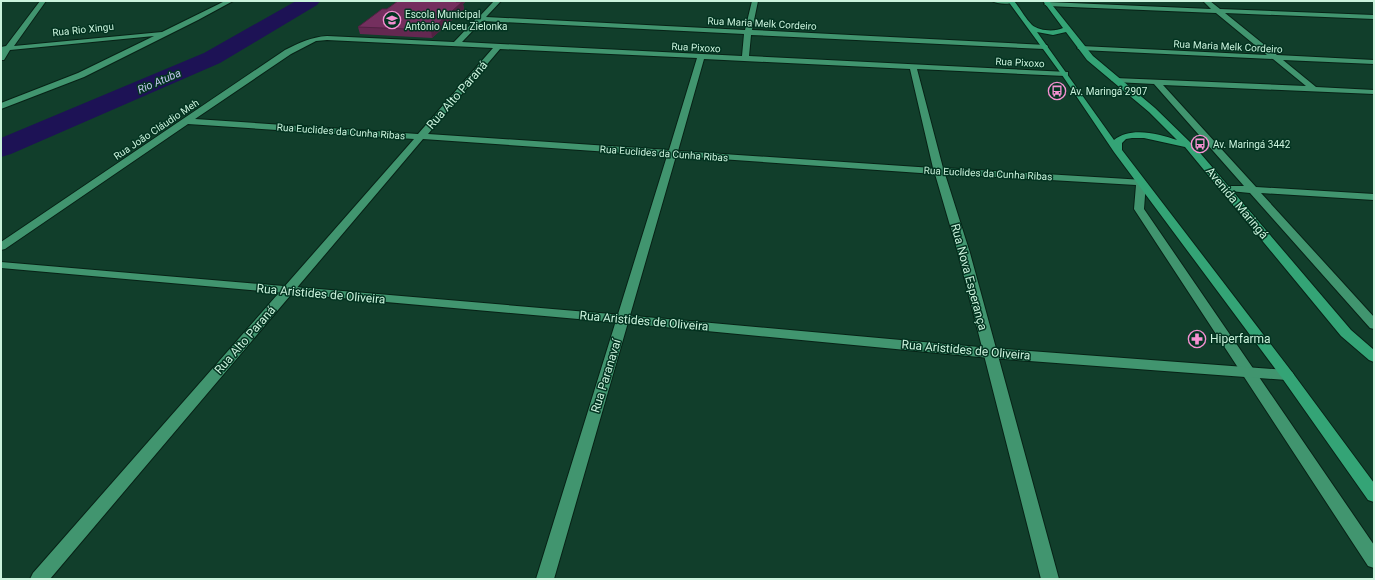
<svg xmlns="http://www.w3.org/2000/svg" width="1375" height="580" font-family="Roboto,sans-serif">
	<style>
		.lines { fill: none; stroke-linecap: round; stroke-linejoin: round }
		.river { fill: #1d1255; fill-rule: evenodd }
		.street-casing { stroke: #072216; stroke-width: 2 }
		.secondary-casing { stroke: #072216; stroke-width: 2 }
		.primary-casing { stroke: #072216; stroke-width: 2 }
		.street { fill: #41956f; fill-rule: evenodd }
		.secondary { fill: #41956f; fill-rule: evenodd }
		.primary { fill: #34a476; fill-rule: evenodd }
		.wall { fill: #642851 }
		.shaded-wall { fill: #512142 }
		.building { fill: #742f5e; stroke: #512142 }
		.labels { text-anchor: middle; stroke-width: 3; stroke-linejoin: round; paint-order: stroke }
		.far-poi-label { font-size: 10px; fill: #cbf3dd; stroke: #033421; text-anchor: start }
		.far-street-label { font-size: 10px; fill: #cbf3dd; stroke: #033421 }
		.far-water-label { font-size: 11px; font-style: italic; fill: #c2c5ef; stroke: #033421 }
		.street-label { font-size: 12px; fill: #cbf3dd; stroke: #033421 }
		.poi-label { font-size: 12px; fill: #cbf3dd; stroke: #033421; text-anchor: start }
	</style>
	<rect width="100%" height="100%" fill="#113e2b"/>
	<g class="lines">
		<path class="river" d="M296,1H320L317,5L220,63L11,154L1,157V138L204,53Z"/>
		<defs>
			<g id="street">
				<path d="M40,1H46L14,46L162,32L225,1H233L198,20L84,77L1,109V103L78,73L154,36L10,50L4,60H1L2,51H1V47L6,46Z"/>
				<path d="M494,1H501L486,17L745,30L752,1H758L752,30L1047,45L1048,47L1044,49L751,35L749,56L1068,72V76H1065L917,69L943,168L1144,180L1146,182L1144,209L1374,545V568L1368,566L1134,209L1136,185L945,174L970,253L1059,579H1041L958,253L935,174L676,156L554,579H536L667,156L423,139L50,579H30L33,573L414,139L188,124L5,249L1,250V242L285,50C299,43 311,37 327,36L454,42L475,20L476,18L479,17ZM482,21L744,34L742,56L462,42ZM327,40L493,48L418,134L195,119L291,54L316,41ZM500,49L697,58L669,150L428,134ZM704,59L910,69L933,168L678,151Z"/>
				<path d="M992,1H1013L1014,2C1009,5 997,4 992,1Z"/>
				<path d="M1203,1H1210L1220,9L1374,15V19L1225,13L1277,55L1374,60V64L1283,60L1316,87L1374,90V94L1163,85L1256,187L1374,194V200L1261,193L1374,317V329L1370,328L1250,193L1220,190L1219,188L1220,186H1244L1154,84L1115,82L1111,80L1115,78L1306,86L1273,59L1081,50L1077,48L1081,46L1267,55L1216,13L1047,6L1044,4L1047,2L1211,9Z"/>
			</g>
			<path id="secondary" d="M1,262L623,315L990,348L1287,370L1292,372L1294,375L1292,378L1287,380L990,358L623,323L1,268Z"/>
			<path id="primary" d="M1008,1H1014C1020,8 1025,18 1032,25C1039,31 1055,32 1063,28L1043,1H1049L1093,56L1155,108L1195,147L1351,330L1374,350V362L1369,360L1341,336L1185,147L1144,138H1132L1126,139L1122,143V150L1292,372L1374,483V502L1368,500L1282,378L1114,152L1062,75ZM1037,32L1053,35L1066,32L1087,60L1149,112L1177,140C1159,134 1131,126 1114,140Z"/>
		</defs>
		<use href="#street" class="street-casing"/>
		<use href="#secondary" class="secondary-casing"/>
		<use href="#primary" class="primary-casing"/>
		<use href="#street" class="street"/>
		<use href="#secondary" class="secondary"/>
		<use href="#primary" class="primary"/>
	</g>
	<path class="wall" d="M398,1H466L463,4L464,9L432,38L360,34L358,27L387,9Z"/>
	<path class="shaded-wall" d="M457,1H466L463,4L464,9L432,38L431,30Z"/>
	<path class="building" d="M398,1H457L456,2H462L431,30L358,27L382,9H387Z"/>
	<defs>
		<symbol id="school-ring" viewBox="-11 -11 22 22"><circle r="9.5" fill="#033421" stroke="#f591d2" stroke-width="1.5"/><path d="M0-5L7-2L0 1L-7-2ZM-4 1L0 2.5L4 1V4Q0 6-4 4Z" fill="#f591d2"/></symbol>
		<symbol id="bus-ring" viewBox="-11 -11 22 22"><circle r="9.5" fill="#033421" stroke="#f591d2" stroke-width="1.5"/><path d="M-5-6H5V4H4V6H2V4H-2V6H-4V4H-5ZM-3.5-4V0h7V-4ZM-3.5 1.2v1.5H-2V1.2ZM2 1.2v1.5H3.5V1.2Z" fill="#f591d2"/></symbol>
		<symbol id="pharmacy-ring" viewBox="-11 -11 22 22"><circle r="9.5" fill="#033421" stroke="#f591d2" stroke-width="1.5"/><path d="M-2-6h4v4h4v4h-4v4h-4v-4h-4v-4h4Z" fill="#f591d2"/></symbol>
	</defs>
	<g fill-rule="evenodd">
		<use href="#school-ring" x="382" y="10" width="20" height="20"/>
		<use href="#bus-ring" x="1047" y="81" width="20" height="20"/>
		<use href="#bus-ring" x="1190" y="134" width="20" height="20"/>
		<use href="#pharmacy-ring" x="1187" y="329" width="20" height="20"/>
	</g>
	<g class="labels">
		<g class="far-poi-label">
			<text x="405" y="18">Escola Municipal<tspan x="405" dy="12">Antônio Alceu Zielonka</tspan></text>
			<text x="1070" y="95">Av. Maringá 2907</text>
			<text x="1213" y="148">Av. Maringá 3442</text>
		</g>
		<g class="far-street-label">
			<text transform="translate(762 23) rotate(3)" y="4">Rua Maria Melk Cordeiro</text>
			<text transform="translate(83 29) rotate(-6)" y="4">Rua Rio Xingu</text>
			<text transform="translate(1228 46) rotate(3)" y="4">Rua Maria Melk Cordeiro</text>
			<text transform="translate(696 47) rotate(3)" y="4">Rua Pixoxo</text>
			<text transform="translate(1020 62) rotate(3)" y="4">Rua Pixoxo</text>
			<text transform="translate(156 129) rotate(-34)" y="4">Rua João Cláudio Meh</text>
			<text transform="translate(341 131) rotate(4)" y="4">Rua Euclides da Cunha Ribas</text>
			<text transform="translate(664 153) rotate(4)" y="4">Rua Euclides da Cunha Ribas</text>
			<text transform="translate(988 173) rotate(3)" y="4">Rua Euclides da Cunha Ribas</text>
		</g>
		<g class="far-water-label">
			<text transform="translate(159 81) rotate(-23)" y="4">Rio Atuba</text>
		</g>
		<g class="street-label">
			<text transform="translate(457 95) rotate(-49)" y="4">Rua Alto Paraná</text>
			<text transform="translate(1237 203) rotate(50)" y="4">Avenida Maringá</text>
			<text transform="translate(969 277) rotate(75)" y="4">Rua Nova Esperança</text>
			<text transform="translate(321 294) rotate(5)" y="4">Rua Aristides de Oliveira</text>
			<text transform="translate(644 321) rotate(5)" y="4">Rua Aristides de Oliveira</text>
			<text transform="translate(245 340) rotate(-49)" y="4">Rua Alto Paraná</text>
			<text transform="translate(966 350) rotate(5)" y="4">Rua Aristides de Oliveira</text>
			<text transform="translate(606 376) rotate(-73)" y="4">Rua Paranavaí</text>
		</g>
		<g class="poi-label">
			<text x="1210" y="343">Hiperfarma</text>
		</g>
	</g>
	<rect width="1375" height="580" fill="none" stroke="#cbf3dd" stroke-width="4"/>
</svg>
